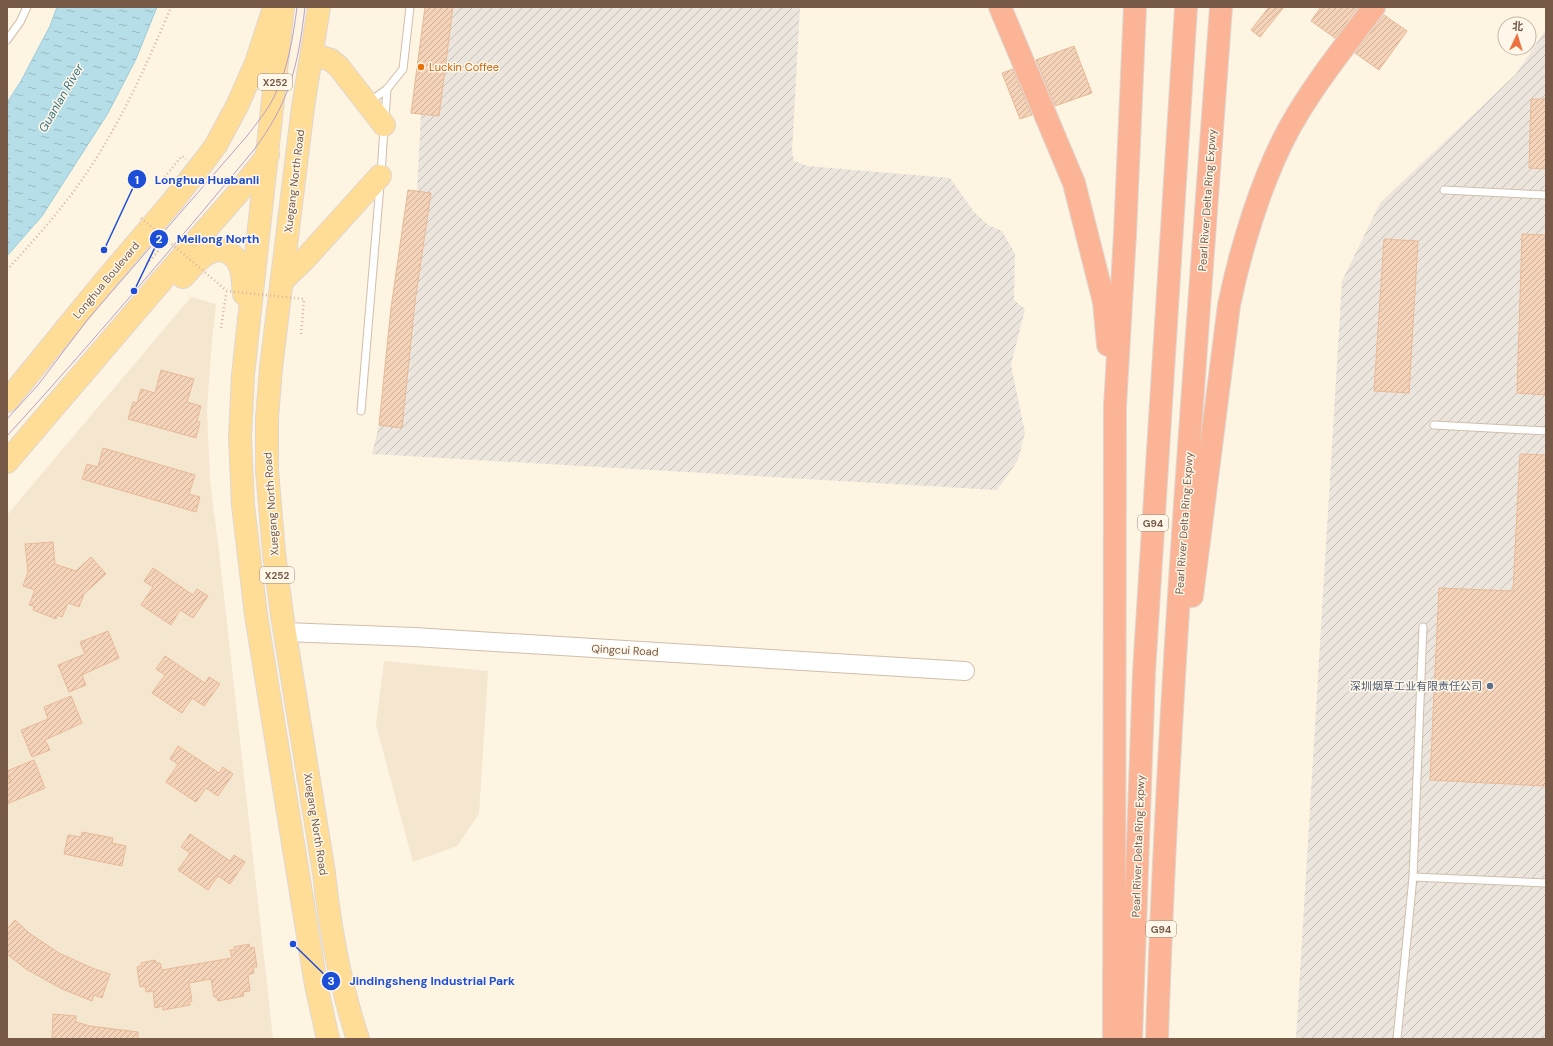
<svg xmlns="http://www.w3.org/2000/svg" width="1553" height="1046" font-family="'DM Sans','Noto Sans SC',sans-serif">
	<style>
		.residential { fill: #f5e6d0 }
		.industrial { fill: url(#industrial-furrows) }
		.water { fill: url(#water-ripples); stroke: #9bcdda }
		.building { fill: url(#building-hatch); stroke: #e8ba97 }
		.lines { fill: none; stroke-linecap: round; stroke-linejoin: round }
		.service-casing { stroke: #d1beab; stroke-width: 9 }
		.tertiary-casing { stroke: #d1beab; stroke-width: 20 }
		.primary-casing { stroke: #ded7d3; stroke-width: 24 }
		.motorway-casing { stroke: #ded7d3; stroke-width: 24 }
		.path { stroke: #d9b69b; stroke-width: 2.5; stroke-dasharray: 1 3; stroke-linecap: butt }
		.service { stroke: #fff; stroke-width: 7 }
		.tertiary { stroke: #fff; stroke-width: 18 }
		.primary { stroke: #ffdd97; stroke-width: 22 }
		.motorway { stroke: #fbb495; stroke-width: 22 }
		.tram { stroke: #b7a0c7; stroke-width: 1 }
		.path-bridge { stroke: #d9b69b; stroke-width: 2.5; stroke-dasharray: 1 3; stroke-linecap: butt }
		.food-dot { fill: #e8710a; stroke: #fff7e9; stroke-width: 1.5 }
		.service-dot { fill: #5c6f8a; stroke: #fff7e9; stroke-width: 1.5 }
		.labels { text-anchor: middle; stroke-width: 3; stroke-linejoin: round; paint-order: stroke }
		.shield { fill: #fff7e9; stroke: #9f8978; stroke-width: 1 }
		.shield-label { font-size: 10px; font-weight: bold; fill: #765a47 }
		.food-label { font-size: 11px; fill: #c56008; stroke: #fff7e9; text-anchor: start }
		.street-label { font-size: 11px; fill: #765a47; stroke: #fff7e9 }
		.service-label { font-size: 11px; fill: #4e5e75; stroke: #fff7e9; text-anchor: end }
		.water-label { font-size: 12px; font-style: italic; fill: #3c7584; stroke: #fff7e9 }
		.leader { fill: none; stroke: #1d4ed8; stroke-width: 1.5 }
		.callout-dot { fill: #1d4ed8; stroke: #fff7e9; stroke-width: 1.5 }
		.mark-label { font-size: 12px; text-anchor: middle; font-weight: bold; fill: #fff }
		.callout-label { font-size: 12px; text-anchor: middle; font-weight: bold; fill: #1d4ed8; stroke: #fff7e9; stroke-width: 3; stroke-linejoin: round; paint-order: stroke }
	</style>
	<defs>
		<pattern id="industrial-furrows" width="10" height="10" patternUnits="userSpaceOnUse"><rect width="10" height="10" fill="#ece5dd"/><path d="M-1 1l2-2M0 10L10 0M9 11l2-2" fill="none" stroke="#c4bdb5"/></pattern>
		<pattern id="water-ripples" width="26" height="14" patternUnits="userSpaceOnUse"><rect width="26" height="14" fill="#b5dee8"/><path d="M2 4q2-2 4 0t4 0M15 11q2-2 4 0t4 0" fill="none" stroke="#98b7be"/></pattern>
		<pattern id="building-hatch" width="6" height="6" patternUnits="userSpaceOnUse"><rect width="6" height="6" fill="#f4d3b8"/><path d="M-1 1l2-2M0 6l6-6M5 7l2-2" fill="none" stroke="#caae97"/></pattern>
	</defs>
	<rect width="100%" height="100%" fill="#fdf4e2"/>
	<g class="residential">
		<path d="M191,297L216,304L212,339L207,410L210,481L219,551L273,1039H7V515Z"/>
		<path d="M384,661L488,671L479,814L457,846L413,862L376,725Z"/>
	</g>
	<g class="industrial">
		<path d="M425,7H800L792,152L794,161L807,166L950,178L974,212L988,225L1002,231L1015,254L1014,300L1025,309L1011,365L1025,433L1018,460L997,490L372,454L379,425L390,316L408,190L417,191L421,114L411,113Z"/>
		<path d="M1546,29V1039H1296L1342,281L1380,203L1516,74Z"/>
	</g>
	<path class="water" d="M57,7H157L136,59L108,113L42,216L7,256V103L21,81L50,26Z"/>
	<g class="building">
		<path d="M425,7H453L439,116L411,113Z"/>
		<path d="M1269,7H1284L1260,37L1251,30Z"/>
		<path d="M1321,7H1358L1335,38L1311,21Z"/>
		<path d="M1384,15L1407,31L1379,70L1355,53Z"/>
		<path d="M1074,46L1092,93L1055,106L1036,60Z"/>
		<path d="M1013,69L1032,115L1020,119L1002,73Z"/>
		<path d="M1531,99H1546V169L1529,168Z"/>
		<path d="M408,190L431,193L415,302L402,428L379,425L391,308Z"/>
		<path d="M1522,234L1546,235V395L1517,393Z"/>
		<path d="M1384,239L1418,241L1409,393L1374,391Z"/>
		<path d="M161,370L194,379L187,402L201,406L197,421L200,422L196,438L128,419L133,402L137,403L141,389L155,393Z"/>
		<path d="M103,448L195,475L189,494L200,497L196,512L82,479L87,464L98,467Z"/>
		<path d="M1520,454L1546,455V786L1430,780L1439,588L1513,591Z"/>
		<path d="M53,542L55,564L76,571L91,557L106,574L84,594L79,607L68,603L62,617L57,615L56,619L33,610L34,606L29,605L35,590L23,586L28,572L25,544Z"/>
		<path d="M153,568L193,595L197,589L208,596L193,618L180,610L171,625L141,605L153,587L144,581Z"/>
		<path d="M108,631L119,658L82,675L86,685L69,692L58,665L85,654L80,642Z"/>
		<path d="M165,656L205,683L209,677L220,684L204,706L192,698L182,713L152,693L165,675L156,669Z"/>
		<path d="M71,696L82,723L45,740L50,750L32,757L21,730L48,719L44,707Z"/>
		<path d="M178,746L219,773L223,767L233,774L218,796L206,788L196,802L166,782L178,764L170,759Z"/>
		<path d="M34,760L45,788L7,804V773L11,783L7,771Z"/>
		<path d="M82,832L113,838L112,843L126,846L122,866L64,854L68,835L81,837Z"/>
		<path d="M190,834L230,861L234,855L245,862L230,884L218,876L208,890L178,870L190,853L181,847Z"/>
		<path d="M15,920L29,933L59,953L92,968L110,974L102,998L94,995L92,1001L62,989L26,969L7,954V929Z"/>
		<path d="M249,944L250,948L254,947L257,967H253L254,973L248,975L250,991L243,992L244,996L218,1001L217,997H214L211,979L189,983L192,1001L189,1002L190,1005L163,1010V1006L155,1008L153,991L146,992L145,986L140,987L137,967L141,966V963L155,960L156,963H160L162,970L232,958L230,950H235L234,947Z"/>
		<path d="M53,1014L76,1016V1022L90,1026L138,1032V1039H52Z"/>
	</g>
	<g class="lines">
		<defs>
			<g id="service">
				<path d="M7,40L20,22L27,7"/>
				<path d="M369,102L387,89L403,69L410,7"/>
				<path d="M385,117L387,89"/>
				<path d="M381,175L384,127"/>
				<path d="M1444,190L1546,195"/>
				<path d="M361,411L380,185"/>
				<path d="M1434,425L1546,431"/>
				<path d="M1413,877L1546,883"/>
				<path d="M1397,1039L1413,877L1423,627"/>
			</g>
			<path id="tertiary" d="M285,632L414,637L965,671"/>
			<g id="primary">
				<path d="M283,7L243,375L240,437L243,505L256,615L316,985L328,1039"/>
				<path d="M319,7L303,107L271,368L267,418V470L274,553L282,615L324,873C330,929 340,985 358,1039"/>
				<path d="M312,54L331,60L339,67L384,125"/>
				<path d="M183,277C190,270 196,261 205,255C220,244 236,253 241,269C243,277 243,286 244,294"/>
				<path d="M282,281L304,260L380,176"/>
				<path d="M7,401L104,282L173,201L205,160L216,145L237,106L256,63L274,8"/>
				<path d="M7,462L176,264L238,193L268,155"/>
			</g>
			<g id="motorway">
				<path d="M1000,7L1074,183L1104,302L1108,345"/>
				<path d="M1192,596L1229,305C1241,247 1262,178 1290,127C1314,84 1345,46 1374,7"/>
				<path d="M1114,1039L1115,406L1125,234L1135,7"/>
				<path d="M1131,1039L1144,672L1186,7"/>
				<path d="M1157,1039C1168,694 1196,351 1221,7"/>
			</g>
		</defs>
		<use href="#service" class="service-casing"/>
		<use href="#tertiary" class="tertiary-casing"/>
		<use href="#primary" class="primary-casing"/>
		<use href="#motorway" class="motorway-casing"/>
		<g class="path">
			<path d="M162,180L182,156L186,159"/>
			<path d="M147,264L167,241"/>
			<path d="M7,270C32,242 57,215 79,184C118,129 145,69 171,7"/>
			<path d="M221,328L226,295"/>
			<path d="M301,334L304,299"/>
		</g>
		<use href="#service" class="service"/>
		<use href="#tertiary" class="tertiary"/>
		<use href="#primary" class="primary"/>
		<use href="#motorway" class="motorway"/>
		<g class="tram">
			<path d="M7,419L38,385L88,319L247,136C256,124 267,111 274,97C288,69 293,38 297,7"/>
			<path d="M7,436C92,343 173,247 253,151C290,102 298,66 305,7"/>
		</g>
		<path class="path-bridge" d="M141,218L227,291L304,299"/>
	</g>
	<circle class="food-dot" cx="421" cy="67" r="4"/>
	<circle class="service-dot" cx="1490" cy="686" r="4"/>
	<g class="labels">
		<g class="shield">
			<rect x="258" y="74" width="34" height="16" rx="3"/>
			<rect x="1138" y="515" width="30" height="16" rx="3"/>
			<rect x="260" y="567" width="34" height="16" rx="3"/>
			<rect x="1146" y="921" width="30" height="16" rx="3"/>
		</g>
		<g class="shield-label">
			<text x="275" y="86">X252</text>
			<text x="1153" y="527">G94</text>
			<text x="277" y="579">X252</text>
			<text x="1161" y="933">G94</text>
		</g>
		<g class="food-label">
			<text x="429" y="71">Luckin Coffee</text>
		</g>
		<g class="street-label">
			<text transform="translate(294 181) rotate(-83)" y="4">Xuegang North Road</text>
			<text transform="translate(1207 200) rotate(-86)" y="4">Pearl River Delta Ring Expwy</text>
			<text transform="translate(106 280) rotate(-50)" y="4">Longhua Boulevard</text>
			<text transform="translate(271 504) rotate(-94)" y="4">Xuegang North Road</text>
			<text transform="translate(1184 523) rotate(-86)" y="4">Pearl River Delta Ring Expwy</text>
			<text transform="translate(625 650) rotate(3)" y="4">Qingcui Road</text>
			<text transform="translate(316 824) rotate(81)" y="4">Xuegang North Road</text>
			<text transform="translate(1138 846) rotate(-88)" y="4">Pearl River Delta Ring Expwy</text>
		</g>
		<g class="service-label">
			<text x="1482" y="690">深圳烟草工业有限责任公司</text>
		</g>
		<g class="water-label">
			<text transform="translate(61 98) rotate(-60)" y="4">Guanlan River</text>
		</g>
	</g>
	<path class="leader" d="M104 250L137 179M134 291L159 239M293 944L331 981"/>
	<g class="callout-dot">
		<circle cx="104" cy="250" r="4"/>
		<circle cx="134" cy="291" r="4"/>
		<circle cx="293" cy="944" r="4"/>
		<circle cx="137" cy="179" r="10"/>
		<circle cx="159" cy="239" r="10"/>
		<circle cx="331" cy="981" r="10"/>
	</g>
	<g class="mark-label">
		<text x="137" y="184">1</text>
		<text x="159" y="243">2</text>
		<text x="331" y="985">3</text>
	</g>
	<g class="callout-label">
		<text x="207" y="184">Longhua Huabanli</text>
		<text x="218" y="243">Meilong North</text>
		<text x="432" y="985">Jindingsheng Industrial Park</text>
	</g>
	<rect width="1553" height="1046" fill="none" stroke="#765a47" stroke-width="16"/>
	<g transform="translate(1517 36) rotate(4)"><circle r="19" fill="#fff7e9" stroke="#c8b8a8"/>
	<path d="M0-3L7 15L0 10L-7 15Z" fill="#ee6f40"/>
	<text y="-6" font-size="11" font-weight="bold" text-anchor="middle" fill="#765a47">北</text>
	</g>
</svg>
